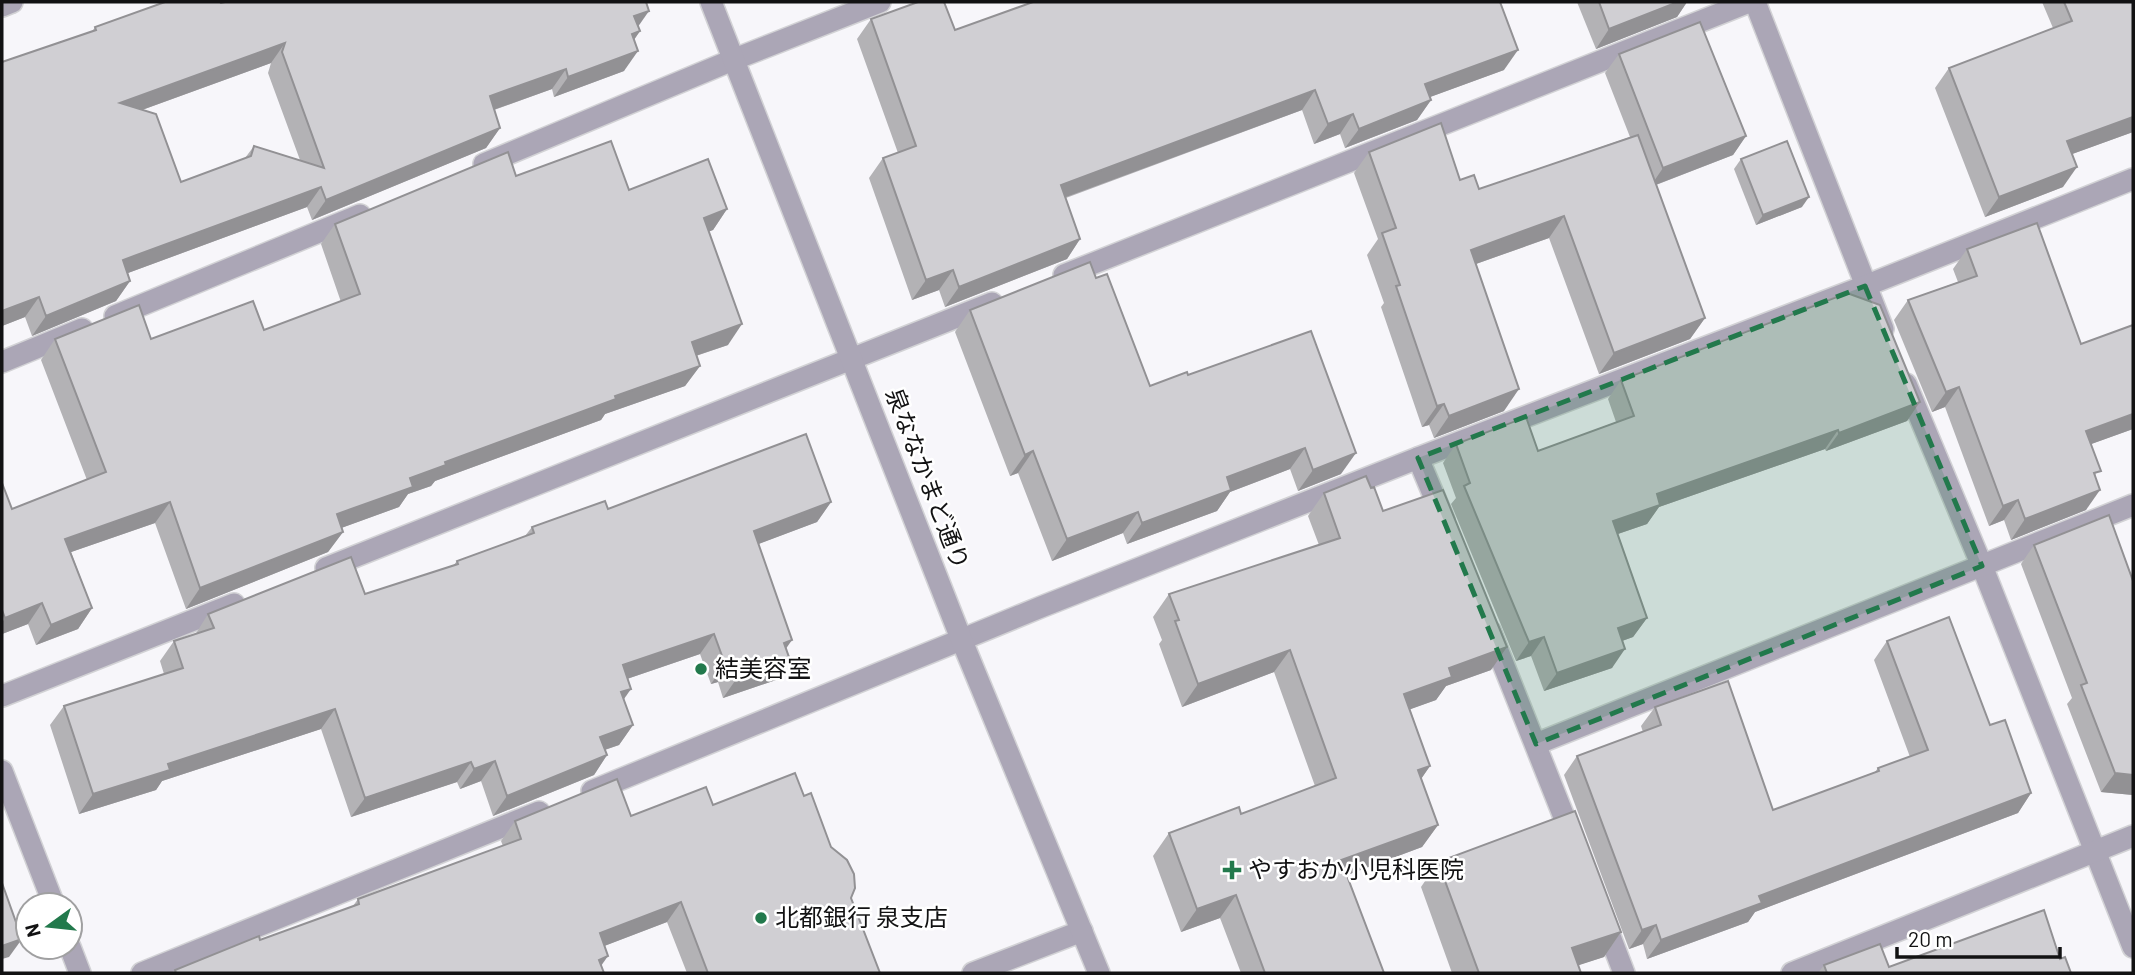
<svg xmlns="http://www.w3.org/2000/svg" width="2135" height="975" font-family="Barlow,'Noto Sans JP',sans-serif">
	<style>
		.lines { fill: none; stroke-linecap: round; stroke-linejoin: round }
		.minor-casing { stroke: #d2d2d5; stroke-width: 24 }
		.tertiary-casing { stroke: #d2d2d5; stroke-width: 24 }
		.minor { stroke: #aba6b6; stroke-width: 21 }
		.tertiary { stroke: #aba6b6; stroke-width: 21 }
		.wall { fill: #b3b2b5; fill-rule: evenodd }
		.shaded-wall { fill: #929194 }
		.building { fill: #d0cfd3; stroke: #929194; stroke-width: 2; fill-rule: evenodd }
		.marked { fill: #22794c; fill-opacity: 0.2; stroke: #22794c; stroke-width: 5; stroke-dasharray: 14 9; stroke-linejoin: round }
		.poi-dot { fill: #22794c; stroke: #fff; stroke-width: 2.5 }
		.labels { text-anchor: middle; stroke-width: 5; stroke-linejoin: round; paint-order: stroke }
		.street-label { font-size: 24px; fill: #121213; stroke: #fff }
		.poi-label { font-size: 24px; fill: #121213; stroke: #fff; text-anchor: start }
	</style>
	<rect width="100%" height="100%" fill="#f7f6fa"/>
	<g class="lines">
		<defs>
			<g id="minor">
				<path d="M1755,2L1883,329"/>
				<path d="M484,164L735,59L880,2"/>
				<path d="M1064,275L1749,2"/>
				<path d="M115,316L360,215"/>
				<path d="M2,362L82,329"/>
				<path d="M1906,384L1982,566L2133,947"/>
				<path d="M1418,458L1444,520"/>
				<path d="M326,568L992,303"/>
				<path d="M1490,631L1574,842"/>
				<path d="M2,696L234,604"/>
				<path d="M1536,744L2133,505"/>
				<path d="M2,771L54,905"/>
				<path d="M592,791L1041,607L1418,458L1865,286L2133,179"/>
				<path d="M1603,918L1624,973"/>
				<path d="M70,947L80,973"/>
				<path d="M142,973L539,812"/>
				<path d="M973,973L1082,931"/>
				<path d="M1792,973L2133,836"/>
			</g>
			<g id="tertiary">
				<path d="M711,2L962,641L1099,973"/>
				<path d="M2,6L12,2"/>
			</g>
		</defs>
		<use href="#minor" class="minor-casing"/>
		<use href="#tertiary" class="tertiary-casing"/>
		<use href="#minor" class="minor"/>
		<use href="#tertiary" class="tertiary"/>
	</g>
	<g class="wall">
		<path d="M1577,2H1687L1677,17L1596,49Z"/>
		<path d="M2042,2H2133V132L2072,154L2063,187L1985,217L1935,88L1949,68L2053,28Z"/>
		<path d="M221,3L638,27L640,31L634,40L624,71L554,97L552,89L494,110L500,128L486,148L312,220L307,207L128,273L130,281L116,301L32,336L25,317L2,326V62L92,32L95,27ZM271,63L268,73L300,160L254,146L245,158L181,182L142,110Z"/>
		<path d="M871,19L955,30L1504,70L1430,97L1431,100L1417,120L1345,148L1340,134L1314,144L1302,110L1066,198L1080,239L1067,259L945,307L939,290L912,300L869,178L883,158L898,153L857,39Z"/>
		<path d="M1619,54L1746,136L1733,155L1656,185L1705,318L1690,339L1599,374L1549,238L1476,264L1504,411L1434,438L1429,425L1422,427L1381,307L1384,303L1367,255L1378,239L1354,173L1369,152L1460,180L1479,189L1630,137L1605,73Z"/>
		<path d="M1741,159L1802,207L1756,225L1734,169Z"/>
		<path d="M516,176L629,190L727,209L713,230L709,231L728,345L696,356L700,366L685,386L605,414L601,420L435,481L431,486L408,494L399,507L341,528L343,532L328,552L186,609L155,523L71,552L92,608L78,629L36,645L28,624L2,634V483L12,509L87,480L41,360L55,339H151L264,330L341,302L321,244L335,224Z"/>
		<path d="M1967,249L2081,344L2133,429L2091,444L2096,478L2086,510L2011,540L2004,520L1989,526L1945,407L1932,412L1894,320L1908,300L1958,282L1953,269Z"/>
		<path d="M1096,278L1150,386L1188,375L1311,331L1341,474L1298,491L1290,469L1230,492L1217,511L1127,544L1123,533L1052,561L1018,473L1010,476L955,332L970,310Z"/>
		<path d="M1621,380L1920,402L1907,421L1826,451L1825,449L1659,507L1647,524L1618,534L1647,618L1633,637L1622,641L1612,668L1544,691L1531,656L1516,661L1451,504L1456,498L1443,463L1456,444L1538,451L1616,422L1608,399Z"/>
		<path d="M1371,488L1383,511L1491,670L1446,686L1436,700L1410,709L1430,766L1421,779L1438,825L1422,847L1347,875L1384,973H1241L1220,918L1181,932L1153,856L1169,833L1241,814L1315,786L1274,672L1182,707L1159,644L1162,640L1153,617L1169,594L1319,545L1308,516L1324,493Z"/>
		<path d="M831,502L817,522L758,544L786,649L776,680L723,698L718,682L711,684L700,654L627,679L624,699L633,725L619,745L605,750L607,755L594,775L493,816L481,781L460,789L457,782L351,817L321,729L162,781L156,790L79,814L50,725L64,706L164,674L160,661L174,641L195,635L208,614L365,594L453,566L457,561L525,536L532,527L608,509Z"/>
		<path d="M2034,545L2133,795L2101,792L2067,704L2072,698L2021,564Z"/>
		<path d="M1887,641L1990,725L2031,793L2018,813L1755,912L1748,922L1647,959L1643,944L1629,949L1564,775L1577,756L1643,732L1641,726L1655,707L1773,810L1875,772L1878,768L1910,757L1874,660Z"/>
		<path d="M804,796L831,847L880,973H687L667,922L604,946L601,966L604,973H172L175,970L260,940L353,906L358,899L503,846L501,841L515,821L631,816L713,805Z"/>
		<path d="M1438,862L1621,932L1604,957L1578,965L1581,973H1452L1421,887Z"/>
		<path d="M2060,959L2071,973H1818L1824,965L1889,967Z"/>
	</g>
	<g class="shaded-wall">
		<path d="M1678,2H1687L1677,17L1596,49L1609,29Z"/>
		<path d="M649,11L635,31L634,16Z"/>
		<path d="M640,31L626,51L632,34Z"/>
		<path d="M285,43L271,63L106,123L120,103Z"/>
		<path d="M1518,50L1504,70L1411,104L1425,84Z"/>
		<path d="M638,51L624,71L554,97L568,77Z"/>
		<path d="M566,69L552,89L476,116L490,96Z"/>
		<path d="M1315,90L1302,110L1047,204L1061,185Z"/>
		<path d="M1431,100L1417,120L1345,148L1359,129Z"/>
		<path d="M1353,114L1340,134L1314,144L1328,124Z"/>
		<path d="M2133,117V132L2053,161L2067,141Z"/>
		<path d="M500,128L486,148L312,220L326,200Z"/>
		<path d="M1746,136L1733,155L1650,187L1663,168Z"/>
		<path d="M2077,167L2063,187L1985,217L1999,197Z"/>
		<path d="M321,187L307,207L109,280L123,260Z"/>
		<path d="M1809,197L1802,207L1756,225L1763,215Z"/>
		<path d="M727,209L713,230L690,239L704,218Z"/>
		<path d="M1564,216L1549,238L1456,271L1471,250Z"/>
		<path d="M1080,239L1067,259L945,307L959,287Z"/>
		<path d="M953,270L939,290L912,300L926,280Z"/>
		<path d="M130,281L116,301L32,336L46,316Z"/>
		<path d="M39,297L25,317L2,326V311Z"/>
		<path d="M1705,318L1690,339L1599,374L1614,353Z"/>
		<path d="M742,324L728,345L677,362L692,342Z"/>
		<path d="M700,366L685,386L605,414L601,420L435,481L431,486L408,494L399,507L322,535L337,514L445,462L615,396Z"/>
		<path d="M1959,387L1945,407L1932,412L1946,392Z"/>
		<path d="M1519,389L1504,411L1434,438L1449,416Z"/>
		<path d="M1920,402L1907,421L1826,451L1839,433Z"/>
		<path d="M1444,404L1429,425L1422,427L1437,406Z"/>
		<path d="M2133,414V429L2072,451L2086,431Z"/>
		<path d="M1838,430L1825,449L1659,507L1647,524L1600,540L1613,521L1657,494Z"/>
		<path d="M1305,448L1290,469L1230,492L1217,511L1127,544L1142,523L1227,477Z"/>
		<path d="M1033,451L1018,473L1010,476L1025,455Z"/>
		<path d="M1356,453L1341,474L1298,491L1313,470Z"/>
		<path d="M2100,490L2086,510L2011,540L2025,519Z"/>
		<path d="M2018,500L2004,520L1989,526L2003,506Z"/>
		<path d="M170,502L155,523L51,559L65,539Z"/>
		<path d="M831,502L817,522L740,551L754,531Z"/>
		<path d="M1138,512L1123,533L1052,561L1067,539Z"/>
		<path d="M343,532L328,552L186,609L200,588Z"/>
		<path d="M42,603L28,624L2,634V623L5,618Z"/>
		<path d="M92,608L78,629L36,645L51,625Z"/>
		<path d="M1647,618L1633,637L1605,647L1618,628Z"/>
		<path d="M714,634L700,654L609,685L623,665Z"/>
		<path d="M1544,637L1531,656L1516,661L1529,642Z"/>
		<path d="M792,640L778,660L784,643Z"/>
		<path d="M1507,647L1491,670L1446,686L1436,700L1389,717L1404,694L1449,668Z"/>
		<path d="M1625,649L1612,668L1544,691L1557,673Z"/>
		<path d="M1290,650L1274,672L1182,707L1198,684Z"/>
		<path d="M790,660L776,680L723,698L737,678Z"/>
		<path d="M732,662L718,682L711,684L725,664Z"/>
		<path d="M631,689L617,709L621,692Z"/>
		<path d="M335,709L321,729L162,781L156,790L79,814L93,794L168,764Z"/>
		<path d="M633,725L619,745L586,756L600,737Z"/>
		<path d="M607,755L594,775L493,816L507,796Z"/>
		<path d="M495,761L481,781L460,789L474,769Z"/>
		<path d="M471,762L457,782L351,817L365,798Z"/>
		<path d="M1430,766L1414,789L1418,770Z"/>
		<path d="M2115,773L2133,775V795L2101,792Z"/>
		<path d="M2031,793L2018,813L1755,912L1748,922L1647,959L1661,940L1759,896Z"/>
		<path d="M1438,825L1422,847L1326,883L1341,860Z"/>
		<path d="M1236,895L1220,918L1181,932L1197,909Z"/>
		<path d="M681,902L667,922L586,953L600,933Z"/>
		<path d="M1656,925L1643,944L1629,949L1642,930Z"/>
		<path d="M1621,932L1604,957L1555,973L1572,948Z"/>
		<path d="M22,939L9,957L2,959V946Z"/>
		<path d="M608,956L596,973L599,960Z"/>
	</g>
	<g class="building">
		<path d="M165,2H220L221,3L225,2H646L649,11L634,16L640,31L632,34L638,51L568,77L566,69L490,96L500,128L326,200L321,187L123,260L130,281L46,316L39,297L2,311V62L96,30L95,27ZM285,43L282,52L324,168L254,146L251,156L181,182L156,114L120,103Z"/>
		<path d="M918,2H944L955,30L1033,2H1500L1518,50L1425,84L1431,100L1359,129L1353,114L1328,124L1315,90L1061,185L1080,239L959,287L953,270L926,280L883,158L916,146L871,19Z"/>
		<path d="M1599,2H1678L1609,29Z"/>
		<path d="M2064,2H2133V117L2067,141L2077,167L1999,197L1949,68L2072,21Z"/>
		<path d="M1700,22L1746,136L1663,168L1619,54Z"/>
		<path d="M1441,123L1460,180L1474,175L1479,189L1638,135L1705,318L1614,353L1564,216L1471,250L1519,389L1449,416L1444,404L1437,406L1396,286L1400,285L1382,233L1396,228L1369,152Z"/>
		<path d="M611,141L629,190L708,159L727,209L704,218L742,324L692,342L700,366L615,396L616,399L445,462L446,465L410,478L413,487L337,514L343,532L200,588L170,502L65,539L92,608L51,625L42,603L5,618L2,610V483L12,509L106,472L55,339L139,305L151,339L253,301L264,330L360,294L335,224L508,152L516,176Z"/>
		<path d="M1787,141L1809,197L1763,215L1741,159Z"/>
		<path d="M2037,223L2081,344L2133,325V414L2086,431L2101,471L2094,473L2100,490L2025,519L2018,500L2003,506L1959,387L1946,392L1908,300L1977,276L1967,249Z"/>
		<path d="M1090,262L1096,278L1107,274L1150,386L1187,372L1188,375L1311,331L1356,453L1313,470L1305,448L1227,477L1231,490L1142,523L1138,512L1067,539L1033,451L1025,455L970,310Z"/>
		<path d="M1847,293L1880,305L1920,402L1839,433L1838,430L1657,494L1660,505L1613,521L1647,618L1618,628L1625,649L1557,673L1544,637L1529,642L1464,486L1470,483L1456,444L1526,417L1538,451L1634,416L1621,380Z"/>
		<path d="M806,434L831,502L754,531L792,640L784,643L790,660L737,678L732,662L725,664L714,634L623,665L631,689L621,692L633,725L600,737L607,755L507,796L495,761L474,769L471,762L365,798L335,709L168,764L170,770L93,794L64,706L183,668L174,641L214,628L208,614L351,557L365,594L458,564L457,561L534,533L532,527L605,501L608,509Z"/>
		<path d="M1366,476L1371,488L1374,487L1383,511L1443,490L1507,647L1449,668L1452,677L1404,694L1430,766L1418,770L1438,825L1341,860L1384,973H1265L1236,895L1197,909L1169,833L1239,807L1241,814L1336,778L1290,650L1198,684L1175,621L1179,620L1169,594L1340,538L1324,493Z"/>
		<path d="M2109,515L2133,581V775L2115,773L2081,685L2087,683L2034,545Z"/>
		<path d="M1949,617L1990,725L2005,720L2031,793L1759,896L1762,903L1661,940L1656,925L1642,930L1577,756L1661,725L1655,707L1728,681L1773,810L1879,771L1878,768L1928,750L1887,641Z"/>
		<path d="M795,773L804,796L811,793L831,847L847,860L854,874L855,888L851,898L880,973H708L681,902L600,933L608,956L599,960L604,973H176L175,970L259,936L260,940L359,904L358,899L521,839L515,821L617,779L631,816L706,787L713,805Z"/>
		<path d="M1575,811L1621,932L1572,948L1581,973H1479L1438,862Z"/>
		<path d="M2,883L22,939L2,946Z"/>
		<path d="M2044,910L2060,959L2065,957L2071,973H1827L1824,965L1880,944L1889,967Z"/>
	</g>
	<path class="marked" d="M1865,286L1982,566L1536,744L1418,458Z"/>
	<g class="poi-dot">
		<circle cx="701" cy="669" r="7"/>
		<path d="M1228.5 859.5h7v7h7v7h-7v7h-7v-7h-7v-7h7z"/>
		<circle cx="761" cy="918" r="7"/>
	</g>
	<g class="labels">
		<g class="street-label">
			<text transform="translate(927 479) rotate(69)" y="8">泉ななかまど通り</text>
		</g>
		<g class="poi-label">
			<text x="715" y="677">結美容室</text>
			<text x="1248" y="878">やすおか小児科医院</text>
			<text x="775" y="926">北都銀行 泉支店</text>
		</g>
	</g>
	<rect width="2135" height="975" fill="none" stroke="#121213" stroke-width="7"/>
	<g transform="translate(49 926) rotate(255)"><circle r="33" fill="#ffffff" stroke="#a0a0a1" stroke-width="2"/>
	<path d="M0-5L12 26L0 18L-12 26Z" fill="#22794c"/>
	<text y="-10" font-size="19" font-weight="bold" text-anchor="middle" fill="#121213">N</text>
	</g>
	<path d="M1897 947v10h163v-10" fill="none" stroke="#121213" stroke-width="3.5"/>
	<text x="1908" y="947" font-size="21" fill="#121213" stroke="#ffffff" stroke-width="5" paint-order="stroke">20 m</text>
</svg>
